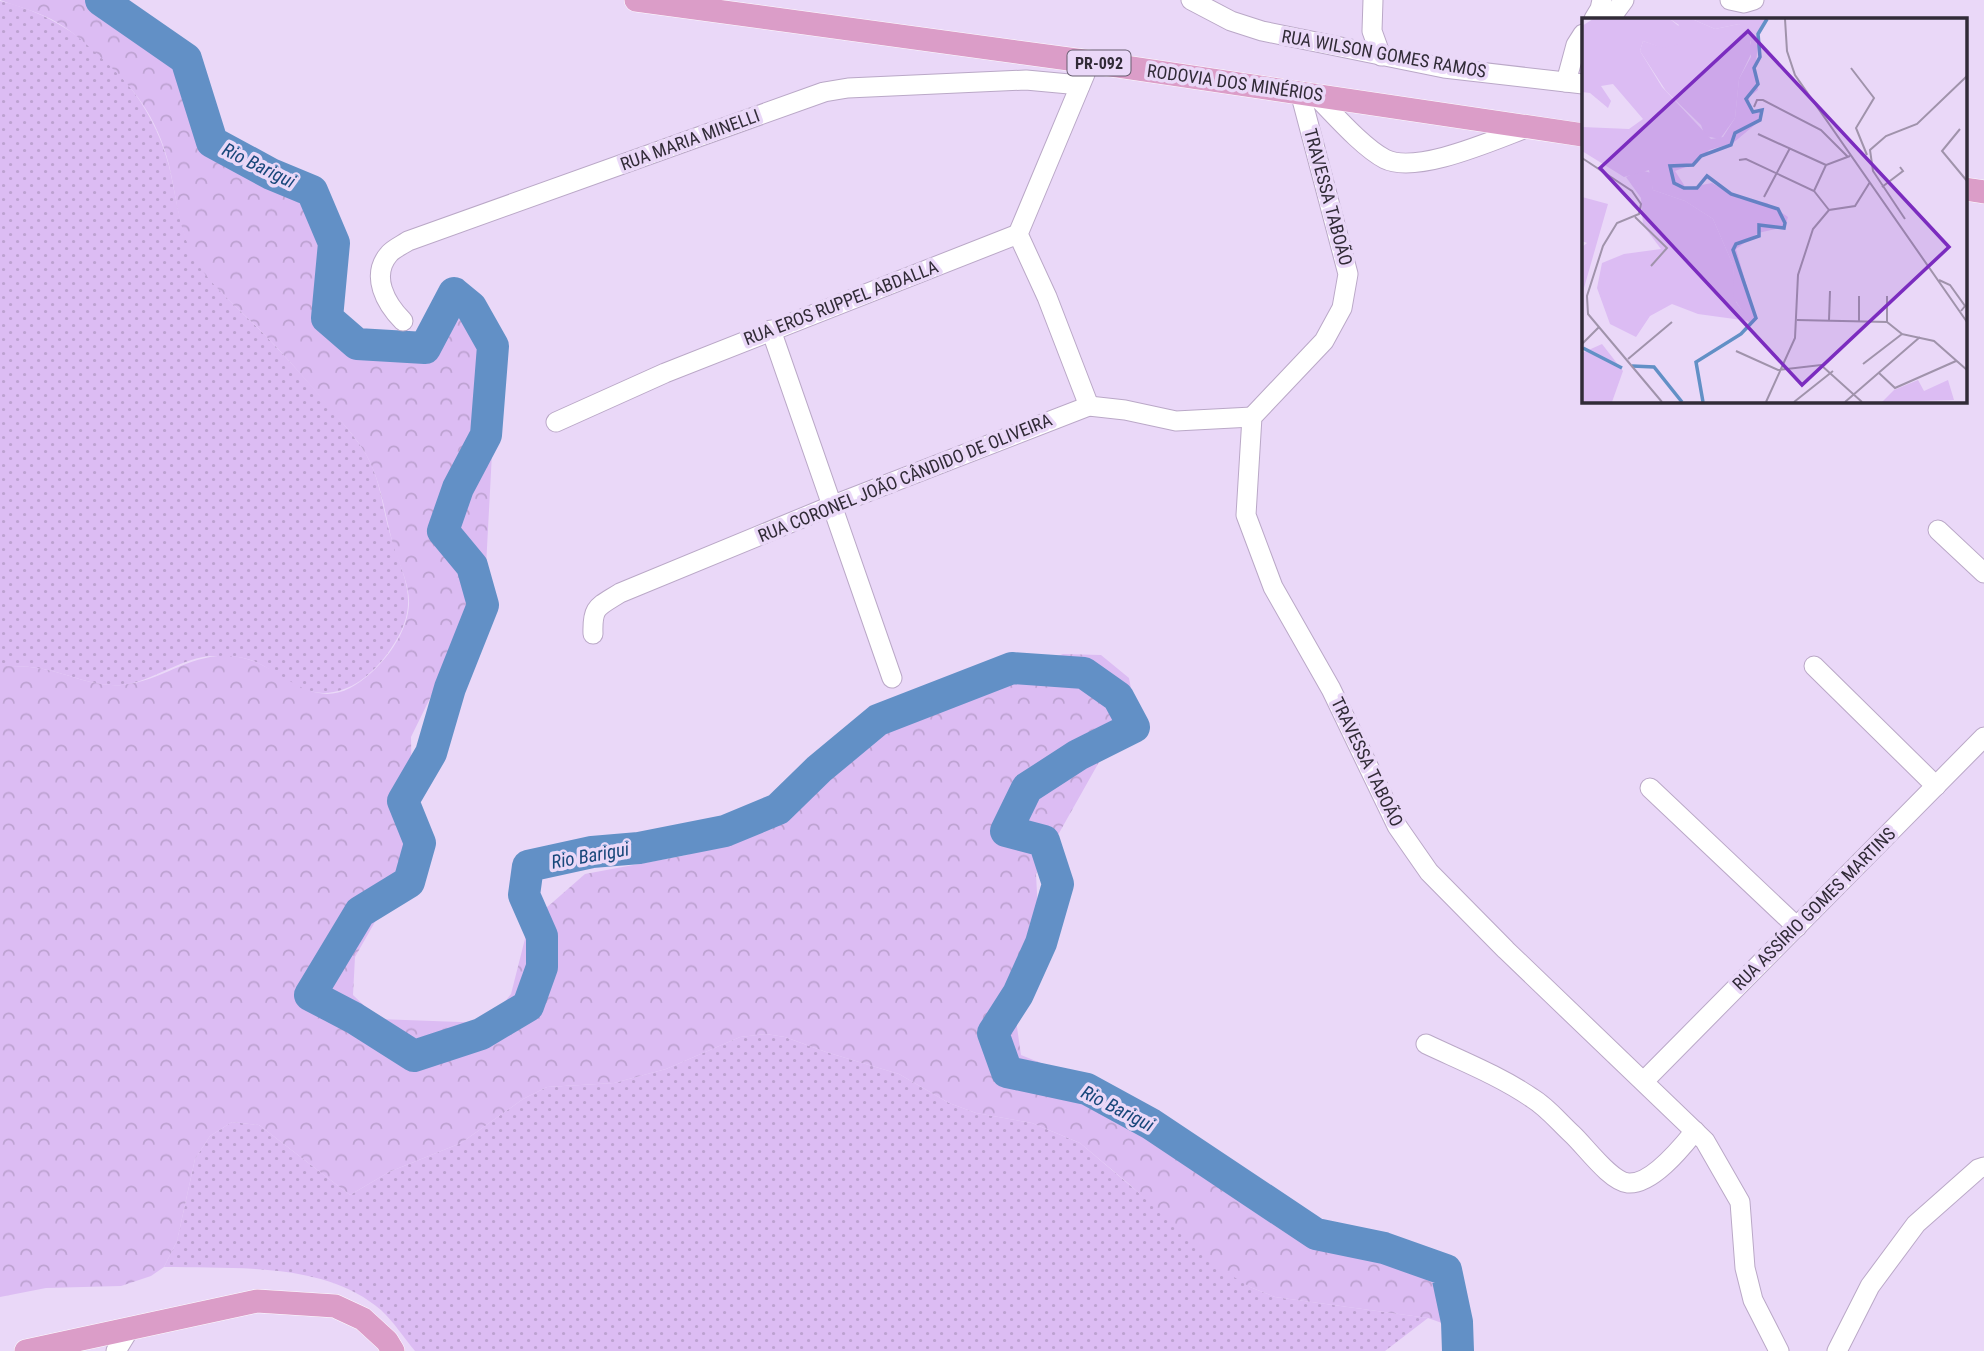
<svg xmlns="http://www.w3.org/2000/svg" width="1984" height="1351" font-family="'Roboto Condensed',sans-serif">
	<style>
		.grass { fill: url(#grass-dots) }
		.forest { fill: url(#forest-crowns) }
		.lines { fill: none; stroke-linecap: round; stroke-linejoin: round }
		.river { stroke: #6290c6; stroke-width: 32 }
		.minor-casing { stroke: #baa8c7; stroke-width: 21 }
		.major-casing { stroke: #fff; stroke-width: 24 }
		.minor { stroke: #fff; stroke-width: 19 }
		.major { stroke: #db9dc8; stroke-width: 23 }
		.labels { text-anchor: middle; stroke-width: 7; stroke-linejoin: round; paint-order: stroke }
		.shield { fill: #ead8f8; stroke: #685f71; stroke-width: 2 }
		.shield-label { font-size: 16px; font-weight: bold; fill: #312b37 }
		.street-label { font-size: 18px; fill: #312b37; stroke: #ead8f8 }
		.water-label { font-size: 19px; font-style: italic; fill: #18477a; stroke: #ead8f8 }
		.inset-river { fill: none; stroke: #6290c6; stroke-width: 3.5 }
		.inset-road { fill: none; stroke: #a093ab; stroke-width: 2 }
		.view { fill: #7b2cbf; fill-opacity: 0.15; stroke: #7b2cbf; stroke-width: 3.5 }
		.inset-edge { fill: none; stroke: #312b37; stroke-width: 3.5 }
	</style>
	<defs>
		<pattern id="grass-dots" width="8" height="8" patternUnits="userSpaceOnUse" patternTransform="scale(1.75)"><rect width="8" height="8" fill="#dcbcf3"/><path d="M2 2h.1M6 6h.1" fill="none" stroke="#bda2d1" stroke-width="1.8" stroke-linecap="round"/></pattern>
		<pattern id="forest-crowns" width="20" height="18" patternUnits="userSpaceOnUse" patternTransform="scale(1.75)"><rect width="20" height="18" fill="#dcbcf3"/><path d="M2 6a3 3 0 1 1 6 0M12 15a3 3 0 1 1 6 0" fill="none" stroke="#bda2d1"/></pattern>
	</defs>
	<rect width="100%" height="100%" fill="#ead8f8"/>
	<g class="grass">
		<path d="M0,1C78,18 150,88 169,166C177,200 180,237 200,266C217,291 242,312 264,334C288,359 311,385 334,412C346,428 362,444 370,462C382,487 383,514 392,540C407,585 420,607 390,650C368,682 334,705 296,686C280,678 264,663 247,659C238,656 226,656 216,656C186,654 153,682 122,685C91,687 66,672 37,668C25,666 12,666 0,666Z"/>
		<path d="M766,1034L785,1037L826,1052L899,1074L949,1103L976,1113L1032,1123L1080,1143L1250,1287L1275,1297L1428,1318L1385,1351H415C404,1338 394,1322 381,1310C324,1261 234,1269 164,1267L177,1241L195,1159L210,1136L232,1122L259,1125L350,1195L389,1172L461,1143L523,1099L547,1087L614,1083L666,1069L740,1037Z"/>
	</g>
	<path class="forest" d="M0,0H123L160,28L225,145L309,191L337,220L329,296L366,338L397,350L437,314L455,308L478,336L496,377L485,586L411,737L413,855L355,957L353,995L378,1019L488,1023L511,994L529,923L585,874L687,855L790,806L931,693L1006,679L1063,654L1101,655L1129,678L1136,715L1103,755L1036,874L1041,969L1016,1020L1021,1055L1143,1104L1302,1212L1428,1262L1465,1306L1467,1332L1428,1318L1275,1297L1250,1287L1229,1274L1200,1250L1129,1184L1080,1143L1032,1123L976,1113L949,1103L899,1074L826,1052L785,1037L766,1034L740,1037L666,1069L614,1083L547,1087L523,1099L461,1143L389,1172L350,1195L259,1125L232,1122L210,1136L195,1159L177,1241L164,1267L151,1276L121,1286L46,1288L0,1297V666C12,666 25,666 37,668C66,672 91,687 122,685C167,681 198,645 247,659C281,668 310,709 350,688C378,673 407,637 409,605C410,587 401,568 395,551C386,522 383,490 370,462C361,443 346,427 333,412C309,383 285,355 259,329C239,309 215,289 199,266C179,236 177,199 169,165C157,116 133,86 96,53C82,40 68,28 51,19C35,11 16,6 0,0Z"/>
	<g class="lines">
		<path class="river" d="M101,0L186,59L212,142L271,174L312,191L334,243L327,318L357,344L425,348L454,293L471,307L493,346L486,435L458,488L443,531L472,566L483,605L450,688L431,753L403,801L420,843L409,882L360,912L310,995L354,1018L414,1056L481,1034L528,1006L542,967V936L524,895L528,866L592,852L639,848L725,831L778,809L819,769L878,720L1012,668L1084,673L1118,697L1134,727L1078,755L1027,788L1006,831L1044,841L1058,884L1041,943L1018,994L993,1033L1007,1072L1087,1089L1151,1124L1316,1234L1384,1248L1446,1270L1457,1322L1458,1351"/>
		<defs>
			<g id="minor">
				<path d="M1191,0L1231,21L1262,31L1444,68L1583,84"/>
				<path d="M1373,0L1372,31L1381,56"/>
				<path d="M1730,0L1744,3L1754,0"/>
				<path d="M1594,19L1600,9L1602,0"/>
				<path d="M1610,19L1624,0"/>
				<path d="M1085,74L1018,234L1047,297L1089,406"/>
				<path d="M1566,82L1576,45L1583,34"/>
				<path d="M1300,92L1348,274L1342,308L1324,341L1252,417L1246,515L1273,587L1331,689L1397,826L1429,872L1506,950L1705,1141L1740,1202L1745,1268L1753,1300L1779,1351"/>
				<path d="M1314,94C1333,113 1362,147 1385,159C1417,175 1496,139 1529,127"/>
				<path d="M403,321C386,304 370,276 389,254C393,249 402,245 408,241L824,92L848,88L1026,80L1080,85"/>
				<path d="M771,330L892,678"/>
				<path d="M556,422L665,373L1018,234"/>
				<path d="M1938,530L1984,573"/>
				<path d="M593,634C592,606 598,607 620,593L831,506L1089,406L1125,410L1176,421L1252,417"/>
				<path d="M1814,666L1936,786"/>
				<path d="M1650,788L1797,927"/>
				<path d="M1426,1044C1462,1061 1500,1076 1532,1098C1547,1107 1559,1122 1572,1134C1586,1147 1610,1181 1628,1183C1652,1185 1682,1147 1695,1131"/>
				<path d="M1644,1081L1984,737"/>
				<path d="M116,1351L130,1328"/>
				<path d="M1837,1351L1870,1286L1916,1224L1978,1169L1984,1167"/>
			</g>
			<g id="major">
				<path d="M636,0L1091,62L1583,135"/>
				<path d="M1965,189L1984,192"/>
				<path d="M26,1351L257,1301L335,1306L363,1319L387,1341L393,1351"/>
			</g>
		</defs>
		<use href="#minor" class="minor-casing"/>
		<use href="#major" class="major-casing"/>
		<use href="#minor" class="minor"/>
		<use href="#major" class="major"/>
	</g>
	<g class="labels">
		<rect class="shield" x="1067.5" y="50.5" width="63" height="25" rx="5"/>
		<g class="shield-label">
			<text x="1099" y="69">PR-092</text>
		</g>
		<g class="street-label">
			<text transform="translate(1384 54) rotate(10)" y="6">RUA WILSON GOMES RAMOS</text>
			<text transform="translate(1235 83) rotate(8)" y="6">RODOVIA DOS MINÉRIOS</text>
			<text transform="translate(690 140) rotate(-20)" y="6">RUA MARIA MINELLI</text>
			<text transform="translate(1328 197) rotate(75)" y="6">TRAVESSA TABOÃO</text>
			<text transform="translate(841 303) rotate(-21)" y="6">RUA EROS RUPPEL ABDALLA</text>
			<text transform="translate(905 478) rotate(-22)" y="6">RUA CORONEL JOÃO CÂNDIDO DE OLIVEIRA</text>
			<text transform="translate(1367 762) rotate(64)" y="6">TRAVESSA TABOÃO</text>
			<text transform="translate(1814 909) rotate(-45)" y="6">RUA ASSÍRIO GOMES MARTINS</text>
		</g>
		<g class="water-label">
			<text transform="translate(259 165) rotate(26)" y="7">Rio Barigui</text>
			<text transform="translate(590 855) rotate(-10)" y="7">Rio Barigui</text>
			<text transform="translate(1118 1108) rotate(27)" y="7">Rio Barigui</text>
		</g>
	</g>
	<g transform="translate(1582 18)">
		<rect width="385" height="385" fill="#ead8f8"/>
		<path d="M88,1H110L133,11L157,6L167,15L170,34L157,61L153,100L138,121L123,118L119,107L84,73L58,33L61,23L76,28L97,7ZM59,152L69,155L71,172L103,183L131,201L151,247L154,284L167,303L116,296L90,286L68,298L54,319L28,306L15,270L20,245L42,236L79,231L61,207L59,180L44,159ZM20,326L41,353L30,384H1L0,335Z" fill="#dcbcf3"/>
		<path d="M11,1H88L99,10V26L80,30L61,23L58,33L80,69L129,121L141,119L153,100L157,61L169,39V24L157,6L133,11L110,1H187L177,18L173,52L176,72L167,79L168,91L178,94L175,105L151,125L127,132L114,145L93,153L104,170L130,165L158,181L185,185L206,199L203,209L176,215L154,231L173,297L169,308L152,280L151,247L131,201L103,183L71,172L67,152L42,159L0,133V109L47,111L61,101L31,66L19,68L29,83L26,90L8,75L0,74V8ZM0,179L26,186L0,277V229L5,225L0,223Z" fill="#dcbcf3"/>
		<path d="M336,362L342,373L366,362L372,382L300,384L312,372Z" fill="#dcbcf3"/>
		<path class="inset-river" d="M1,330L40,350M50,348L72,349L100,384M121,384L114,344L159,316L174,300L151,232L154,226L177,218V207L202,210L203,205L196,191L149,176L125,158L115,170H102L92,165L88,148L111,147L119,138L149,127L153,115L178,102L180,92L171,94L164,81L176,66L172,50L178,39L176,16L185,1"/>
		<path class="inset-road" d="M203,1L205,33L213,57L385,304M269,50L292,80L274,110L285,137M172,89L175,82H181L239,112L266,139M378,111L360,133L385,163M176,116L244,147M0,140L50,173L59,186L57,196L35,205L21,228L5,278L6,296L80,384M157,142L164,141L232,173L247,192M300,169L321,153L318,149M232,173L244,147L268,138M182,179L208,130M53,199L85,230L69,248M323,201L291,153L288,132L304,118L335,106L385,58M357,262L368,267L383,288L379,293M215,302L305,304L320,316M247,302L248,273M277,304V278M305,304V278M0,326L17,309M154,333L196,352L239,347L280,384M46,341L90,304M281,346L320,316L352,323L385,352M297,355L313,370L374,343M184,384L213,320L216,257L231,211L247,192L273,188L288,164M212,384L251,353M263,384L338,319"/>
		<path class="view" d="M166,13L367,229L220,367L18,150Z"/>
		<rect width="385" height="385" class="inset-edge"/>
	</g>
</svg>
